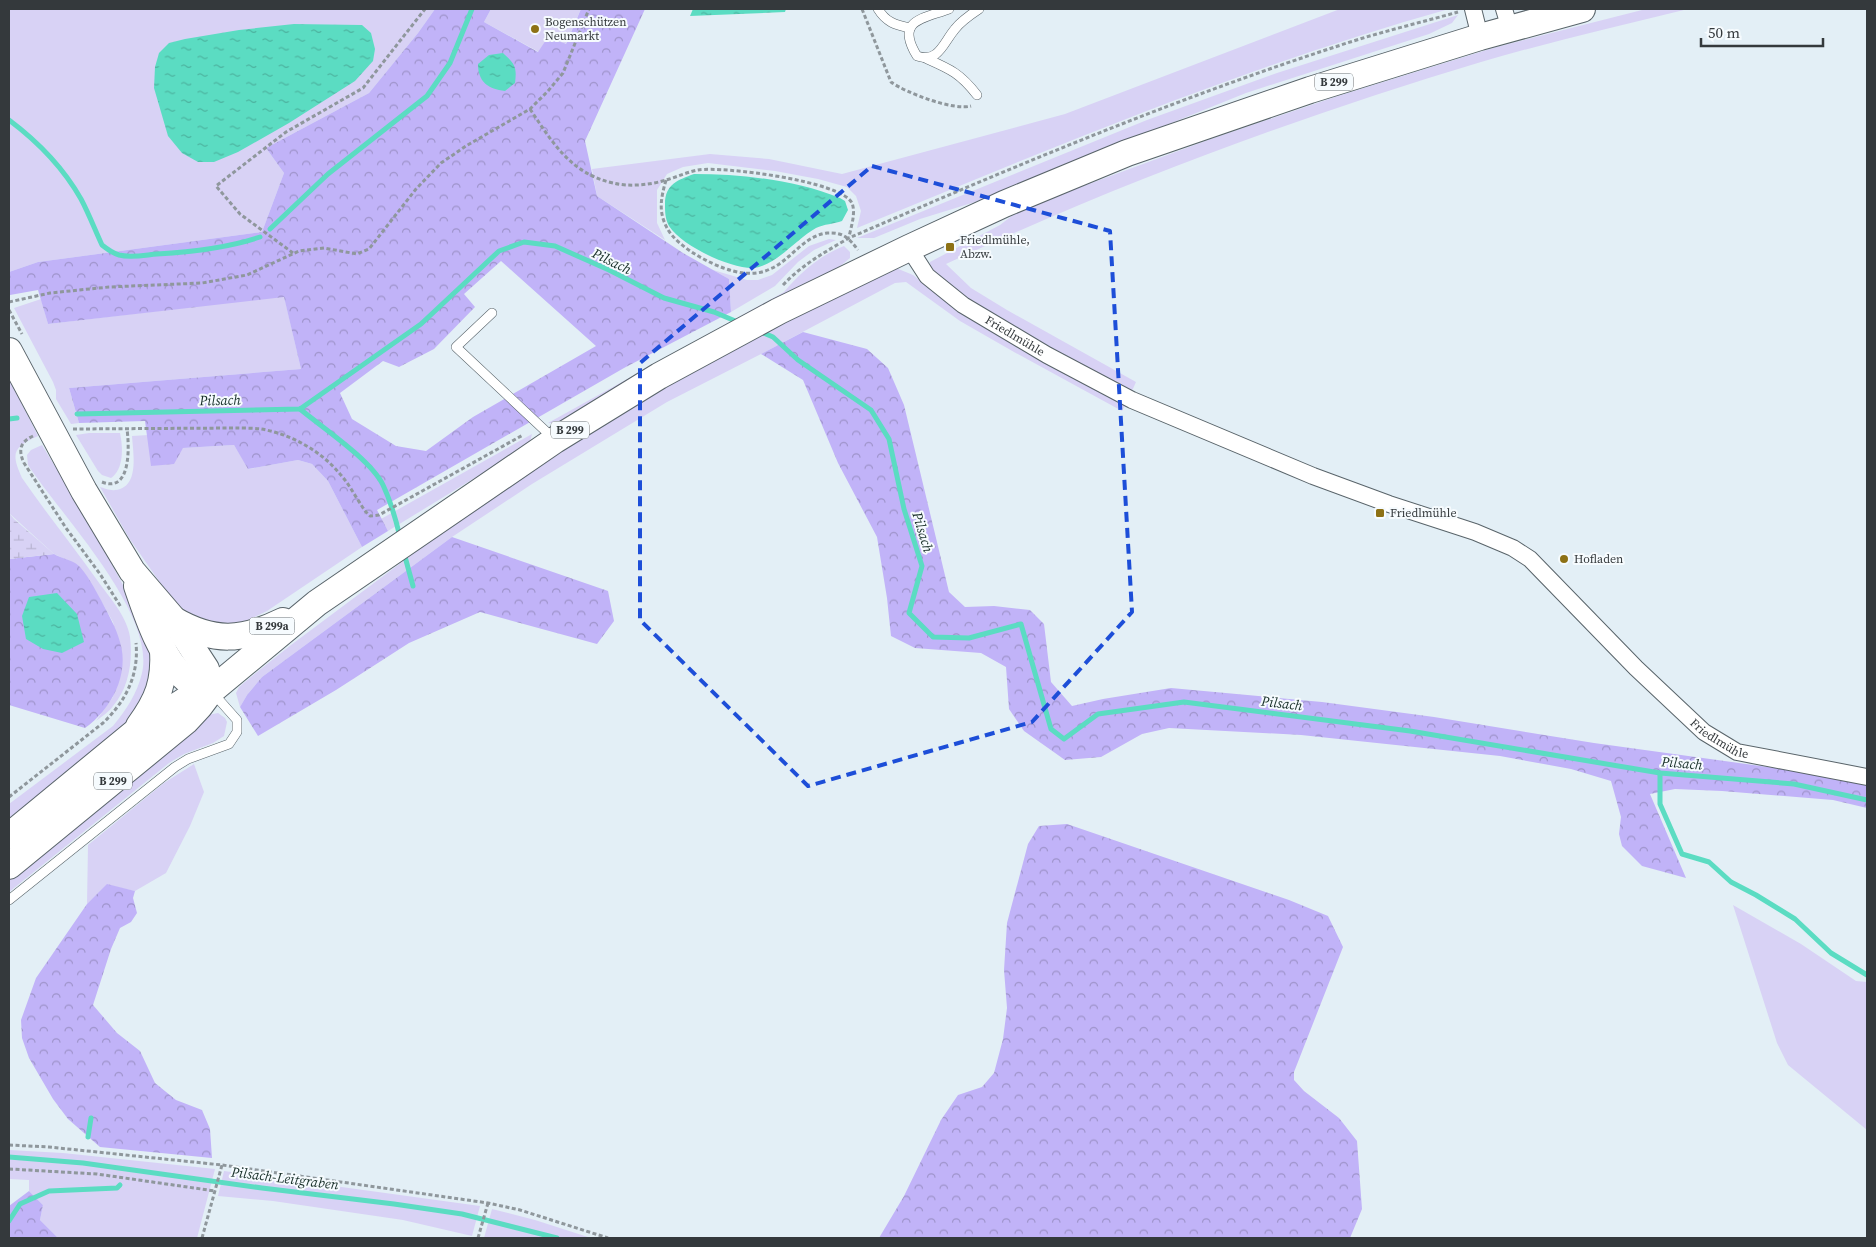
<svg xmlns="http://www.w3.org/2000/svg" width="1876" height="1247" font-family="'Source Serif 4',serif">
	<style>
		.grass { fill: #d8d2f5 }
		.forest { fill: url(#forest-crowns); fill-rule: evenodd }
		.wetland { fill: url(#wetland-marsh) }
		.water { fill: url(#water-ripples) }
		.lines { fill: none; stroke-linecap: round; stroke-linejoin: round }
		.stream { stroke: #5bdcc2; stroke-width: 5 }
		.lane-casing { stroke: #59646a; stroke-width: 10 }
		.street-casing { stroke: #59646a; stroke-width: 18 }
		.primary-casing { stroke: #59646a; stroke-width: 28 }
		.path { stroke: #8f979c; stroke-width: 3; stroke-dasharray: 4 2.5; stroke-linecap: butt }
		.lane { stroke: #fff; stroke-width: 9 }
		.street { stroke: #fff; stroke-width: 16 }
		.primary { stroke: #fff; stroke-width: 26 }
		.marked { fill: none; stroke: #1d4ed8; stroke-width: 4; stroke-dasharray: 10 6; stroke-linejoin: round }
		.poi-dot { fill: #8d7115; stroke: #f6fbfe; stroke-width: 2 }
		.labels { text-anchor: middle; stroke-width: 4; stroke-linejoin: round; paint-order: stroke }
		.shield { fill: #f6fbfe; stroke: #6e7376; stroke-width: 1 }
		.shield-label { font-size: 11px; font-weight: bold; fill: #34393c }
		.poi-label { font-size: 12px; fill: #34393c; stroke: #f6fbfe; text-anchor: start }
		.street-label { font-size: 12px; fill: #34393c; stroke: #f6fbfe }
		.water-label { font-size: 14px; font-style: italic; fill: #19302a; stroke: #f6fbfe }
	</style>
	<defs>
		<pattern id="forest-crowns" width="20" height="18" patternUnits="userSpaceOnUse" patternTransform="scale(1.25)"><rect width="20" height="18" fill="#c1b3f8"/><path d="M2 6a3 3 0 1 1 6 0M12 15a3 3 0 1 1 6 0" fill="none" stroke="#9e93ca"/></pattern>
		<pattern id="wetland-marsh" width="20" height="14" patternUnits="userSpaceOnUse" patternTransform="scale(1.25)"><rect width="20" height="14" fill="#d8d2f5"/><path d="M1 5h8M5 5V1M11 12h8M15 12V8" fill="none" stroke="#bab5d3"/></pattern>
		<pattern id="water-ripples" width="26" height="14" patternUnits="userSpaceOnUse" patternTransform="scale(1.25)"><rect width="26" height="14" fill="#5bdcc2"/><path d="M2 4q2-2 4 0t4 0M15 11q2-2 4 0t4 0" fill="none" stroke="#4cb39f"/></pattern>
	</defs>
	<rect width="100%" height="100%" fill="#e3eff6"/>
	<g class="grass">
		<path d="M9,9H435L418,33L369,93L266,148L284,173L262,232L38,262L9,272Z"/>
		<path d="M491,9H581L565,45L539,52L484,22Z"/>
		<path d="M1340,9H1449C1246,66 1052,148 857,228L861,211L856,196L847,187L818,179L775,171L708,163L683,167L667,174L657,190V223L665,240L597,196L592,169L710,154L769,159L842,174L1065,114Z"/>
		<path d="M1646,9H1688C1619,26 1549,42 1481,62C1298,117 1119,183 946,264L971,288L1007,310L1136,382L1132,391L1021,332L946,285L930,268V262L1000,225L1021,209L1208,140L1338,96L1493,48Z"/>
		<path d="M1458,15L1452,23L1429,34L1246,93L975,202L920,219L874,238H857L1147,120L1277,73Z"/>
		<path d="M829,239L836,240L814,250L798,262L775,286L731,312L729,279L713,270L747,280H758L772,275L809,246Z"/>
		<path d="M844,246L850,252V258L838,268L558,424L548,423L784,292C801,272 819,256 844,246Z"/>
		<path d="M896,268L913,275L957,310L1126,404L1122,411L1014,352L960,321L906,282L895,283L761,354L667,402L532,484L452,537L262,677L247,695L240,707L236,693L239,687L257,672L291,645L493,494L639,402L704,364L806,311Z"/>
		<path d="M284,296L301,369L69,388L79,423L71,424L56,399V390L53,382L14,308L41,299L48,324Z"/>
		<path d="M9,378L38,436C14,447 10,452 22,478C46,513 73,546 97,580C109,597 127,616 130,637C133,660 129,688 113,706C109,712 102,716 96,721L113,697L122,663L113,622L95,590L78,565L54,554L9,513Z"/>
		<path d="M89,433H120C123,447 124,469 111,478L102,475L98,471L76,435Z"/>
		<path d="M532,434L530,442L522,449L388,531L381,519Z"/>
		<path d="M148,435L152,466L183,448L234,445L249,469L298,460L312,464L328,481L362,547L267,611L246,621L228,625L193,618L170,597L129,538L100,487C104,488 111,491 115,490C140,488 133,452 132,436Z"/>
		<path d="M42,445L91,525L133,604L154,661L143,700L130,723L9,822V804L113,726C126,710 137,694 142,673C156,613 60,514 28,465L27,455L31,450Z"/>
		<path d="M218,713L225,718L227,722L224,736L213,743L184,754L169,763L9,892V877L208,715Z"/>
		<path d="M194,764L204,792L190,826L166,873L135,891L107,885L87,904L88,845L164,783Z"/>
		<path d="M1733,905L1801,944L1856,981L1867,982V1130L1788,1065L1777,1043Z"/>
		<path d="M9,1150L63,1153L215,1169L197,1238H58L40,1220L43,1205L29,1191V1180L9,1179Z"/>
		<path d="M224,1171L480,1206L472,1236L403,1220L273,1201L218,1196Z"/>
		<path d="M492,1209L535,1220L591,1238H484Z"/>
	</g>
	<g class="forest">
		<path d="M435,9H491L484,22L538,52L548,37L566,44L581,9H645L585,141L597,196L683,253L729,279L731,312L624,368L377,510L388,531L362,547L328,481L312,464L298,460L248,469L234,445L183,448L174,464L151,466L145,421L79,423L69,388L301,369L284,297L48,324L38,290L10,295L9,272L38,262L262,232L284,173L266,148L369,93L418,33ZM501,261L596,346L473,417L426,451L396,446L352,419L340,393L383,361L399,367L434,349L475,307L464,294Z"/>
		<path d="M803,332L867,349L888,368L904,405L949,592L965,607L994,606L1030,610L1044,624L1051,682L1072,706L1103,699L1171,688L1322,702L1434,717L1594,743L1826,775L1867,784V808L1833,800L1722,791L1675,789L1650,794L1686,878L1642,866L1622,846L1619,834L1621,817L1611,781L1571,769L1500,756L1301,735L1169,728L1142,734L1101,757L1065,760L1024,731L1009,709L1006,667L981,653L915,648L891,636L887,598L877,537L838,463L803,380L761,354Z"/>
		<path d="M452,537L608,591L614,621L597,644L480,612L409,643L336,690L258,736L240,707L247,695L262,677Z"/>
		<path d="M54,554C61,558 72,560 78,565C86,572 96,591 101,600C108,614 116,627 120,642C130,674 111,710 85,728L9,705V559Z"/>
		<path d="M1067,824L1289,900L1328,916L1343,947L1294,1072V1080L1304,1091L1339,1118L1357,1141L1362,1209L1350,1238H879L904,1196L941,1120L958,1095L982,1087L994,1073L1003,1039L1007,1008L1004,970L1007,923L1028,844L1039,826Z"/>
		<path d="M107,884L135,891L133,898L137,913L131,922L120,928L111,949L93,1005L117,1033L140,1051L155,1083L176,1100L202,1110L210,1129L212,1158L100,1147L68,1119L53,1099L29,1058L22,1038L21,1020L36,978L87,904Z"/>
		<path d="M29,1191L43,1205L40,1220L58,1238H9V1206Z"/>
	</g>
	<path class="wetland" d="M9,513L14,519L54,554L9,559Z"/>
	<g class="water">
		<path d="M693,9H786L785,12L690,16Z"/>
		<path d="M294,24L362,25L371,33L375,49L373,61L355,81L289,123L238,152L214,162H198L182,153L168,136L154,88L155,67L159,53L169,43L185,39L239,30Z"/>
		<path d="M503,53C515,64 517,67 515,83L505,91C488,89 478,82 478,64L489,55Z"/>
		<path d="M694,174C742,174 795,180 840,198L845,201L848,210L842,221C834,224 824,224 816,228C796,239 775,267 752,268C729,268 682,246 669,226C665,219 665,211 665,204C665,184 678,180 694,174Z"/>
		<path d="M57,593L77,614L84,642L62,653L43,649L26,639L22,616L29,597Z"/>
	</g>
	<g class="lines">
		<g class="stream">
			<path d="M9,120C37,141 64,169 81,199C89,214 95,230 102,245C107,249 112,253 119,255C131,258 145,255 157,254C192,252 227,248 260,237"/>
			<path d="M270,229L328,174L427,96L450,63L472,9"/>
			<path d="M759,331L773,337L798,360L871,410L889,439L904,509L922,566L909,613L933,637L969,638L1021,624L1051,729L1064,739L1098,714L1184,702L1410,731L1660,773L1794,784L1867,800"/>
			<path d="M300,409C323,428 371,460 383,485C391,502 396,520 400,537"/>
			<path d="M77,414L300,409L421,324L499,251L524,242L555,246L609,270L664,298L714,312L740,323"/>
			<path d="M9,419L17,418"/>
			<path d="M404,553L413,586"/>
			<path d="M1660,773V804L1682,854L1709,862L1731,882L1756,895L1795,919L1831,953L1867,975"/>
			<path d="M88,1137L91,1118"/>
			<path d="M9,1157L83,1163L262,1188L394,1204L462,1214L557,1238"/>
			<path d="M9,1221L20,1204L49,1191L117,1188L120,1185"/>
		</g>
		<defs>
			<g id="lane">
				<path d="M878,9C886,22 895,25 910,28"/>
				<path d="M949,9C922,19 895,20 917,56C939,63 943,43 955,29C961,21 970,15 979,9"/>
				<path d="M925,58C950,69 960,73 977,95"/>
				<path d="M492,313L456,347L553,438"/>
				<path d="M9,900L175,767L188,759L229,744L237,732V720L213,693"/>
			</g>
			<g id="street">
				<path d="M1473,9L1480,37"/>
				<path d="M1504,9L1510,29"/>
				<path id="s1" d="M909,248L927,276L963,305L1047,355L1132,400L1313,476L1389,504L1475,532L1513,548L1530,559L1636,668L1704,732L1737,752L1867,777"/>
			</g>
			<g id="primary">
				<path d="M9,351L84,491L132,571L174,620L206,669L211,691"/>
				<path d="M137,586C147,615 161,659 186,679C194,684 203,688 211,691"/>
				<path d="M174,620C214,643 242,641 283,621"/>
				<path d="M139,726C158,700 165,682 163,649"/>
				<path d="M9,836L133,734L189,698L203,693"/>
				<path d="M9,866L186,721L199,707L211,691L317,603L555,440L659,376L779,311L909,248L1004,204L1127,153L1310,90L1480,37L1582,9"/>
			</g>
		</defs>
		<use href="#lane" class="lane-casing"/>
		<use href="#street" class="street-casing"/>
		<use href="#primary" class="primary-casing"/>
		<g class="path">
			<path d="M862,9L891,82C906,93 954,111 971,106"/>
			<path d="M530,109C552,142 571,174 613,183C629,187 650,185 666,180C677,177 687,172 698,170C723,166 841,181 852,203C856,213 851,227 849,237"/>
			<path d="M666,180C661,198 658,211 667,228C678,249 721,271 744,273C753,274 762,273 770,269C790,261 803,236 827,233C843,232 849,238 858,250"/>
			<path d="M293,253L240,214L216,186L286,132L363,88L425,9"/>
			<path d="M783,285C803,264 825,252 849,238C1010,168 1174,99 1341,45C1380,32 1419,23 1458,12"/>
			<path d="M9,302L50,293L109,287L202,283L247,275L299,251L324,248L357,254L369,249L416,189L441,163L466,146L530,109L548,91L563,73L589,9"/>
			<path d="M9,310L22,334"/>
			<path d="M73,429L235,428C243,428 253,428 261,429C291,434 321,451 340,474C350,485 357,500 366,512L370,516L379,515L523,435"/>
			<path d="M33,436C20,442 18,450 24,463L66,528L100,574L121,607"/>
			<path d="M102,482C132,494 129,444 127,429"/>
			<path d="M9,797L103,723C126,701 139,675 136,643"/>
			<path d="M9,1145L49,1147L222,1165L488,1203L520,1210L608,1238"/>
			<path d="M9,1169L97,1174L215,1191"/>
			<path d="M202,1238L222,1165"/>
			<path d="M478,1238L488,1203"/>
		</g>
		<use href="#lane" class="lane"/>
		<use href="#street" class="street"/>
		<use href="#primary" class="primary"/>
	</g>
	<path class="marked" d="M872,166L1110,231L1132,612L1032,722L808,786L640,620V363Z"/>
	<g class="poi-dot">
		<circle cx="535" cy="29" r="5"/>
		<rect x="945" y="242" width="10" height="10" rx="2.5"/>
		<rect x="1375" y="508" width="10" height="10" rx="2.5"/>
		<circle cx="1564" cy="559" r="5"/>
	</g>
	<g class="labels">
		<g class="shield">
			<rect x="1315" y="73.5" width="38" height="17" rx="4"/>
			<rect x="551" y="421.5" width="38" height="17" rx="4"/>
			<rect x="249.5" y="617.5" width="45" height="17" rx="4"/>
			<rect x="94" y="772.5" width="38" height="17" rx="4"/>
		</g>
		<g class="shield-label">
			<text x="1334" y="86">B 299</text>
			<text x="570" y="434">B 299</text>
			<text x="272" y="630">B 299a</text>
			<text x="113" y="785">B 299</text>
		</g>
		<g class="poi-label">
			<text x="545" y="26">Bogenschützen<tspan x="545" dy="14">Neumarkt</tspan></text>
			<text x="960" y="244">Friedlmühle,<tspan x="960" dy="14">Abzw.</tspan></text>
			<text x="1390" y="517">Friedlmühle</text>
			<text x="1574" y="563">Hofladen</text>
		</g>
		<g class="street-label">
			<text dy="4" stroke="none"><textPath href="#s1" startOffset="140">Friedlmühle</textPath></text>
			<text dy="4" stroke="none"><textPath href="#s1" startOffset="965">Friedlmühle</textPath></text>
		</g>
		<g class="water-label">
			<text transform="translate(612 261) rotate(26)" y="5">Pilsach</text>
			<text transform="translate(220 400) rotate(-1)" y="5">Pilsach</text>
			<text transform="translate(923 532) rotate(73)" y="5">Pilsach</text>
			<text transform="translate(1282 703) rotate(7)" y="5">Pilsach</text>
			<text transform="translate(1682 763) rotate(5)" y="5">Pilsach</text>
			<text transform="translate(285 1178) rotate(7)" y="5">Pilsach-Leitgraben</text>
		</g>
	</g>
	<rect width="1876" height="1247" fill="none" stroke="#34393c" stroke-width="20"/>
	<path d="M1701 38v8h122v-8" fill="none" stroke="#34393c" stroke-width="2.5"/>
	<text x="1708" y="38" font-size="15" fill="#34393c" stroke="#f6fbfe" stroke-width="4" paint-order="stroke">50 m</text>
</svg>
